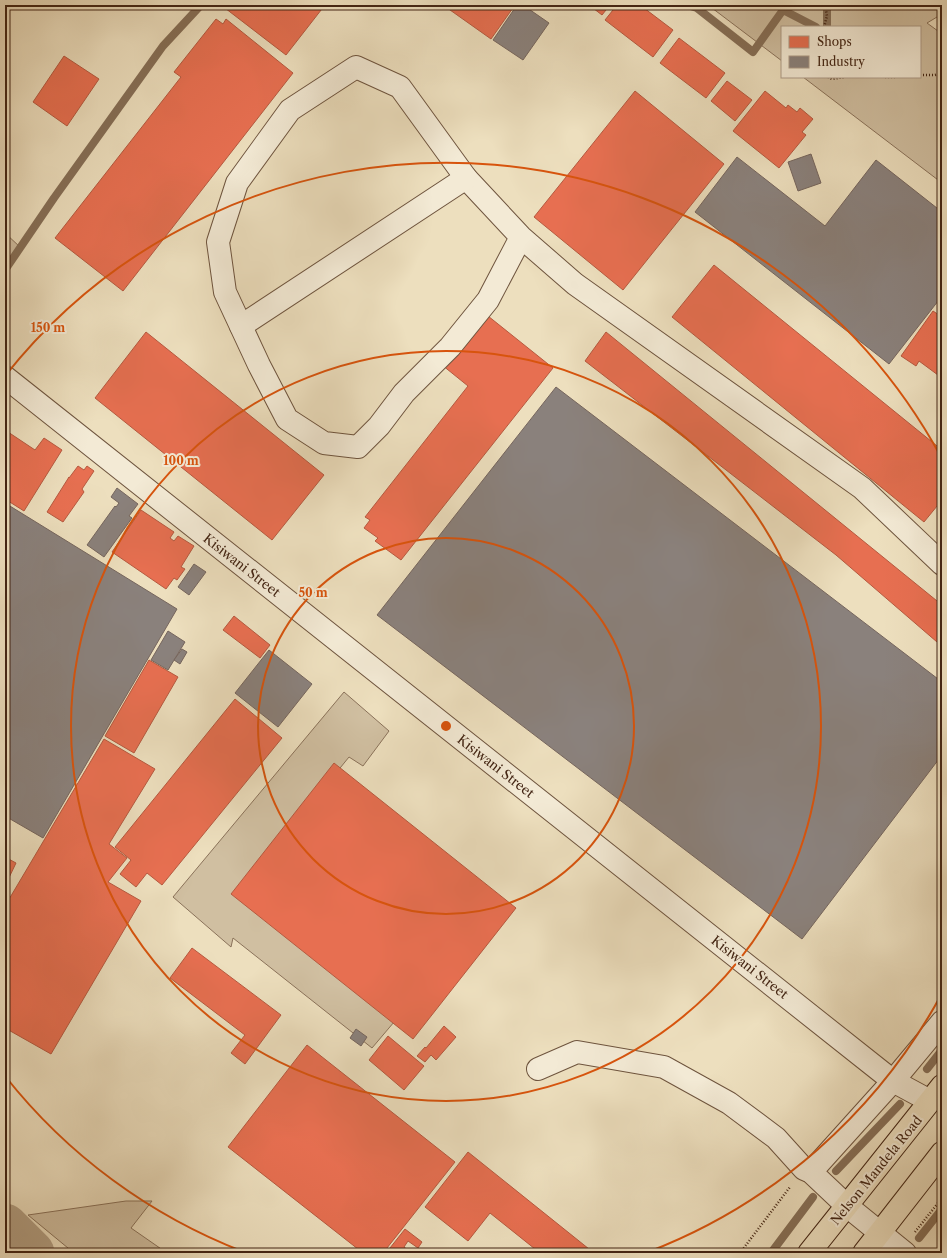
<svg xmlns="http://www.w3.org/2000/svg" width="947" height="1258" font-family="'Libre Caslon Text',serif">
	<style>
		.green { fill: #d0bfa1; stroke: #8a725a }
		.shops { fill: #e76f51; stroke: #b6593f }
		.industry { fill: #8a817c; stroke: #75655d }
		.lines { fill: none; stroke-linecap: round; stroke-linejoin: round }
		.stream { stroke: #866f57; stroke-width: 8 }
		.river { stroke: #b3a084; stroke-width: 45 }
		.minor-casing { stroke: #6e543e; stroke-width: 24 }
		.major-casing { stroke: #432514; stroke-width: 24 }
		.path { stroke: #432514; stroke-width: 2.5; stroke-dasharray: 1 2; stroke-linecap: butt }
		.minor { stroke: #f3ead5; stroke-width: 22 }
		.major { stroke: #eddfbe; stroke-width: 22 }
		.ring { fill: none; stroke: #d8540d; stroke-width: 2 }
		.labels { text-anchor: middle; stroke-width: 4; stroke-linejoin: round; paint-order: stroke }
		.street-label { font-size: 13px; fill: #432514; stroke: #f3ead5 }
		.centre { fill: #d8540d; stroke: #f3ead5; stroke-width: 2 }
		.ring-label { font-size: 12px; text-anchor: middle; font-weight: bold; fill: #d8540d; stroke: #f3ead5; stroke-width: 4; stroke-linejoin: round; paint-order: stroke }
	</style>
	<rect width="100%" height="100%" fill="#eddfbe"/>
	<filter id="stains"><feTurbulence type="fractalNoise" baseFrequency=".005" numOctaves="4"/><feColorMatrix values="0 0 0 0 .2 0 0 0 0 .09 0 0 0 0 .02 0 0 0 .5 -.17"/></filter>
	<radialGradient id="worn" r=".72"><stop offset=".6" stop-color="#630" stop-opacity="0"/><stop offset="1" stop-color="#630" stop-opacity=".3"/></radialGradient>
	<g class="green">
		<path d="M708,5H942V14L927,23L942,34V183L803,77H920V27H782V61Z"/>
		<path d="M5,233L20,247L5,265Z"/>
		<path d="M344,692L389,731L363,766L349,757L246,884L400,1015L372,1048L233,938L231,947L173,897Z"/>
		<path d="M126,1201H152L131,1228L167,1253H74L28,1215Z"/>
	</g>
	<g class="shops">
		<path d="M221,5H325L286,55Z"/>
		<path d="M443,5H515L491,39Z"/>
		<path d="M589,5H610L602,15Z"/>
		<path d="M617,5H640L673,30L653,57L605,20Z"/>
		<path d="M216,19L223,24L226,19L293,73L123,291L55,238L181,77L174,72Z"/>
		<path d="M679,38L725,73L706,98L660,63Z"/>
		<path d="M64,56L99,79L67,126L33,102Z"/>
		<path d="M727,81L752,100L735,121L711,101Z"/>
		<path d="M635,91L724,164L623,290L534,217Z"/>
		<path d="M765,91L786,108L788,105L797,112L800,108L813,119L802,132L806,135L779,168L733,131Z"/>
		<path d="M714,265L942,450V500L924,522L672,317Z"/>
		<path d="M933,311L942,317V378L919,361L916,366L901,356Z"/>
		<path d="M483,312L553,368L401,560L375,541L378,538L364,528L370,520L365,517L468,386L442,365Z"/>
		<path d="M146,332L324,475L272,540L95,398Z"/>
		<path d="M606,332L942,605V635L937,642L836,555L585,361Z"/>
		<path d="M5,430L35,450L44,438L62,450L24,511L5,499Z"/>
		<path d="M78,466L84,470L87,466L94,471L82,489L84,492L63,522L47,512L69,477V478Z"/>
		<path d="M141,510L174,532L170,538L174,541L178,536L194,546L181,567L185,569L177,580L174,578L166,589L112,552Z"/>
		<path d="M234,616L270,645L260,658L223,630Z"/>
		<path d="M149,660L178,677L134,753L105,736Z"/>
		<path d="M235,699L282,738L162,885L147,873L136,887L120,874L131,860L115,847Z"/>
		<path d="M104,739L155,769L109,844L127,858L108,882L141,901L51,1054L5,1028V906Z"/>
		<path d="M334,763L516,908L413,1039L231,894Z"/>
		<path d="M5,857L16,863L5,886Z"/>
		<path d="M192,948L281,1015L245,1064L231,1053L245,1035L170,978Z"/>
		<path d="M444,1026L456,1037L436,1060L431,1055L425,1062L417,1056L425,1047L426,1048Z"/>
		<path d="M388,1036L424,1066L404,1090L369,1060Z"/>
		<path d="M307,1045L455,1162L383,1253H363L228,1147Z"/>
		<path d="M468,1152L594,1253H540L490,1213L468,1241L425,1207Z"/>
		<path d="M405,1229L422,1242L418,1248L408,1241L404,1247L412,1253H386Z"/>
	</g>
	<g class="industry">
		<path d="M517,5H523L549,23L523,60L493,40Z"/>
		<path d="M811,154L821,183L798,191L788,162Z"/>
		<path d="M737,157L825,226L876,160L942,212V296L889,364L695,212Z"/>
		<path d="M556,387L942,682V755L802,939L377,615Z"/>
		<path d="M117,488L138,504L129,516L132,518L104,557L87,545L115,506L116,507L119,503L111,497Z"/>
		<path d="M5,503L177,609L43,838L5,816Z"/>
		<path d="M194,564L206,572L189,595L178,587Z"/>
		<path d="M168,631L185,642L168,670L151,660Z"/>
		<path d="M182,649L187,652L180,664L174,660Z"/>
		<path d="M269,650L312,684L278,727L235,693Z"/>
		<path d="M356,1029L367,1037L361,1046L350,1038Z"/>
	</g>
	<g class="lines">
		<g class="stream">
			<path d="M687,5L697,8L753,52L783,10L816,27"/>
			<path d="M827,27V5"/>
			<path d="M5,270L54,198L163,46L201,5"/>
			<path d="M927,1069L942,1050"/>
			<path d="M836,1171L900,1104"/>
			<path d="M919,1238L942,1209"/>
			<path d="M771,1253L813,1197"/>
		</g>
		<path class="river" d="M5,1226L32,1253"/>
		<defs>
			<g id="minor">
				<path d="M521,237L488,300L450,347L404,393L379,426L358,447L324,443L287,419L259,365L225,292L218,242L237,183L290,110L356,67L400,87L466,178L521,237L575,284L862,488L942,564"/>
				<path d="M241,326L466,178"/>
				<path d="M5,377L893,1081L930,1101"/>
				<path d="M538,1069L577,1052L664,1067L729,1103L776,1138L804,1169L811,1172L847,1206L905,1253"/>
				<path d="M811,1172L893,1081L942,1022"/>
			</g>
			<g id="major">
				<path d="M809,1253L942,1086"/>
				<path d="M864,1253L942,1153"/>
			</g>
		</defs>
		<use href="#minor" class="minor-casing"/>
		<use href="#major" class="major-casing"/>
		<g class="path">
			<path d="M824,27L827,16L825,5"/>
			<path d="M920,75H935L942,73"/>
			<path d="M828,77L832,79L845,77"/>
			<path d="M885,77H895"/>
			<path d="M915,1232L942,1198"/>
			<path d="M740,1253L790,1187"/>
		</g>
		<use href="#minor" class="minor"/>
		<use href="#major" class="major"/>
	</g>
	<g class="ring">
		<circle cx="446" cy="726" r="188"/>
		<circle cx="446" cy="726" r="375"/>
		<path d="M941 995A563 563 0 0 1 648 1252M244 1252A563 563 0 0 1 5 1076M5 376A563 563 0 0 1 941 457"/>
	</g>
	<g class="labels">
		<g class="street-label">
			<text transform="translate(242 565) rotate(38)" y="5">Kisiwani Street</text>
			<text transform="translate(496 766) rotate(38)" y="5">Kisiwani Street</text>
			<text transform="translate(750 967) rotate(38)" y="5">Kisiwani Street</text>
			<text transform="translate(876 1170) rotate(-51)" y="5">Nelson Mandela Road</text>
		</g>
	</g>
	<circle cx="446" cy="726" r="6" class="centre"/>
	<g class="ring-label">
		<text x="48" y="332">150 m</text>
		<text x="181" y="465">100 m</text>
		<text x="313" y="597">50 m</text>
	</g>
	<rect width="947" height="1258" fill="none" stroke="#eddfbe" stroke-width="20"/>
	<rect x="6" y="6" width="935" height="1246" fill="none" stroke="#432514" stroke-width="2"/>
	<rect x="10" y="10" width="927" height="1238" fill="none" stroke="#432514"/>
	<rect x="781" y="26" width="140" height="52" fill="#f3ead5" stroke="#ad9b88"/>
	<rect x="789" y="36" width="20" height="12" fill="#e76f51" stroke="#ad9b88"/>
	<text x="817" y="46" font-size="12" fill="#432514">Shops</text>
	<rect x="789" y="56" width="20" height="12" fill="#8a817c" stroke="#ad9b88"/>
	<text x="817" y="66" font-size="12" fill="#432514">Industry</text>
	<rect width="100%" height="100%" filter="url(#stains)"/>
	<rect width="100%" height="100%" fill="url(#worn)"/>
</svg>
